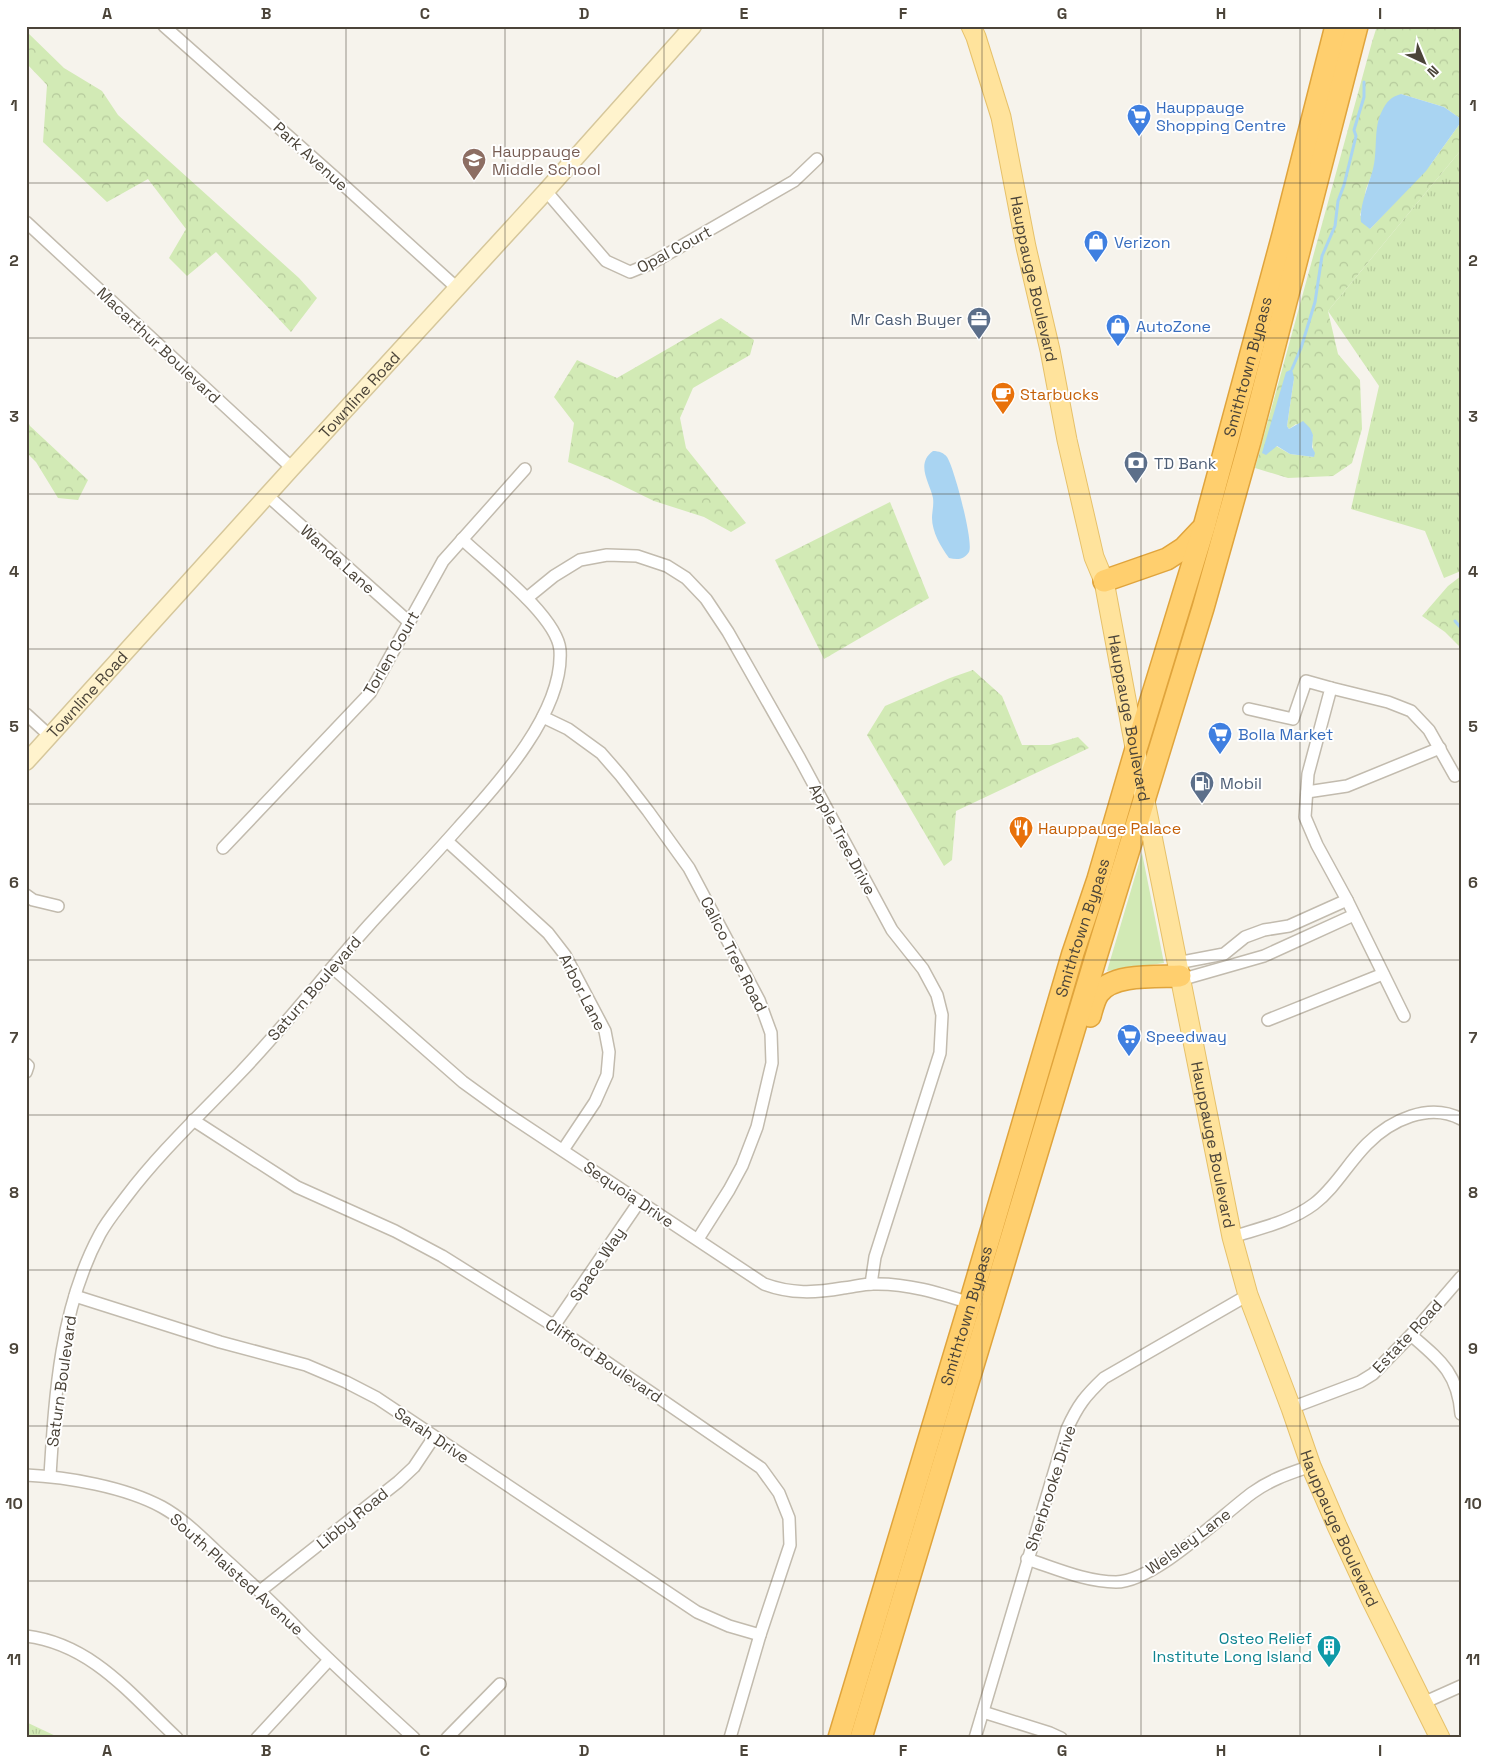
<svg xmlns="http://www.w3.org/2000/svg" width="1487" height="1764" font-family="'Space Grotesk',sans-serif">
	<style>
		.grass { fill: #d2eab5 }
		.forest { fill: url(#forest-crowns); fill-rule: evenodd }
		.park { fill: url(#park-tufts) }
		.water { fill: #a9d4f2 }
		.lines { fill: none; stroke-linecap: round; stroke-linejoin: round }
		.stream { stroke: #a9d4f2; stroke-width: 3 }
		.street-casing { stroke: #c2bbae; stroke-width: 14 }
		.secondary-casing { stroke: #d6c79b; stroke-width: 19 }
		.primary-casing { stroke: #e6c16a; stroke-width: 21 }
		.highway-casing { stroke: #e0a43c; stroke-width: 24 }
		.street { stroke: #fff; stroke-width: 11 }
		.secondary { stroke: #fff3cd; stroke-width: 16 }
		.primary { stroke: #ffe39c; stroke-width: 19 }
		.highway { stroke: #ffcf6e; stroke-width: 21 }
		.grid { fill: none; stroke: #4b4439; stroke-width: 1; stroke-opacity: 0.55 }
		.labels { text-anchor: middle; stroke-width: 4; stroke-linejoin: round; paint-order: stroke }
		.shop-label { font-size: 16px; fill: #366cbe; stroke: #fff; text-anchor: start }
		.education-label { font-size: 16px; fill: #785e54; stroke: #fff; text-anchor: start }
		.street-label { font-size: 16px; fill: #4b4439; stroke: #fff }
		.service-label { font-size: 16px; fill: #4e5e75; stroke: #fff; text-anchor: start }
		.food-label { font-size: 16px; fill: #c56008; stroke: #fff; text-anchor: start }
		.culture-label { font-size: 16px; fill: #0d838f; stroke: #fff; text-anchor: end }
		.neatline { fill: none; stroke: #4b4439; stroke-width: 2 }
		.grid-label { font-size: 16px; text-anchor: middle; font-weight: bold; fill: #4b4439 }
	</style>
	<defs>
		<pattern id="forest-crowns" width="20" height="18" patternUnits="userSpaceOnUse" patternTransform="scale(1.25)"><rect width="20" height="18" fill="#d2eab5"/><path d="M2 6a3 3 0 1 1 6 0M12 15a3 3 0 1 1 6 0" fill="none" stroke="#b6ca9c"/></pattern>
		<pattern id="park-tufts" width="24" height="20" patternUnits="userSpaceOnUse" patternTransform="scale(1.25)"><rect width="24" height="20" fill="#d2eab5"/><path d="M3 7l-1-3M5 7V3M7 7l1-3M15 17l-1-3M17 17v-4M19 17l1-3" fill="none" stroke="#b6ca9c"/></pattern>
	</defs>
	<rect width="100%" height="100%" fill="#f6f3ec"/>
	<path class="grass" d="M1142,853L1164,963L1107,971Z"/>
	<g class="forest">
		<path d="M1377,26H1461V119L1444,107L1401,94L1377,132V149L1374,169L1366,189L1363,206L1360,215L1370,229L1431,164L1461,122V150L1328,311L1338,354L1360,380L1362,429L1352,463L1333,476L1288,478L1255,468L1372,42ZM1294,378L1287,426L1289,429L1296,424L1313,435L1312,440L1314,457L1290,454L1276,446Z"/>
		<path d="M26,31L64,68L102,91L118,115L299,278L317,298L291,332L216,252L187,276L169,258L186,229L148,179L107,202L43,142L47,85L26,63Z"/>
		<path d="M721,318L754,340L750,355L693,388L680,418L686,448L746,523L731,532L704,517L654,501L609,479L568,462L574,423L554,397L577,360L617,378Z"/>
		<path d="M26,417L30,426L88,480L78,500L58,498L36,462L26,452Z"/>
		<path d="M890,502L929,598L824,659L775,560Z"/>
		<path d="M1461,576V648L1445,632L1422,616L1448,586Z"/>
		<path d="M973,670L1002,696L1022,745H1050L1078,737L1089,748L956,811L952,860L944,866L867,735L885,706L950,678Z"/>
	</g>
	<g class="park">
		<path d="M1461,150V571L1444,578L1425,531L1351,509L1379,386L1328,311Z"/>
		<path d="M26,1722L60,1738H26Z"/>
	</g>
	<g class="water">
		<path d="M1401,94L1444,107L1461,119V122L1426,171L1370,229L1361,222C1359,207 1369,184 1373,169C1378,150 1373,128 1382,111C1387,101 1391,97 1401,94Z"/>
		<path d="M1292,369L1294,378L1287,426L1289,429L1303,421L1310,428L1313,435L1312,447L1315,453L1314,457L1290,454L1277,446L1266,455L1262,453L1286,372Z"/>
		<path d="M933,451C939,451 944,453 947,457C954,467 974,543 969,552C964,560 957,560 949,558C941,547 932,532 932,518C932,512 934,505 933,498C930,483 915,464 933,451Z"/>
	</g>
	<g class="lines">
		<g class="stream">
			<path d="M1292,369L1301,348L1315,302L1322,256L1335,226L1338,201L1344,185L1356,136L1354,130L1364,97V82"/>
			<path d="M1455,621L1461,628"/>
		</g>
		<defs>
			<g id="street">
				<path d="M164,26L339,181L457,288"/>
				<path d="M546,191L606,261L630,272L652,263L794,181L817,159"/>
				<path d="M26,222L292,468"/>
				<path d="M268,496L409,622"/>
				<path d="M527,598L554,576L580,560L607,555L637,556L667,566L686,578L706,599L728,632L800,759L892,930L923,969L937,995L942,1015L940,1053L875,1257L871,1284"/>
				<path d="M1331,688L1388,702L1411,711L1429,730L1455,776"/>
				<path d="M1249,709L1293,719L1306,681L1331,688L1308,774L1305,817L1317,845L1347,900L1404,1016"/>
				<path d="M26,714L50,736"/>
				<path d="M543,717L568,729L601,753L621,776L648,811L689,868L759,1000L771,1033L772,1063L757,1127L742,1166L729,1190L698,1239"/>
				<path d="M1307,792L1347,786L1440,748"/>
				<path d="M447,841L548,933L565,955L605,1031L609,1052L607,1075L595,1102L563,1150"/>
				<path d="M223,848L370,693L443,561L525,469"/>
				<path d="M26,895L33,900L58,906"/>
				<path d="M1177,963L1224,954L1245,937L1264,930L1289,926L1347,900"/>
				<path d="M333,968L463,1082L503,1111L764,1284C791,1294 815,1293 843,1288C853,1287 863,1284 873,1284C907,1283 939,1293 970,1303"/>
				<path d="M1180,980L1264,956L1354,915"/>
				<path d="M1268,1020L1383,974"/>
				<path d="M26,1064L28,1066L26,1072"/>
				<path d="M193,1120L297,1187L395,1231L442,1256L554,1326L761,1468L779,1493L789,1518L790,1545L760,1635L730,1738"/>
				<path d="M1232,1237C1260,1228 1290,1222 1314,1204C1335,1188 1348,1163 1367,1144C1391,1120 1429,1102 1461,1119"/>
				<path d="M75,1296L220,1342L306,1365L346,1382L377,1398L697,1612L729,1626L760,1635"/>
				<path d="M554,1326L639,1202"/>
				<path d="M1411,1335C1440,1360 1458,1373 1461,1414"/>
				<path d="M1291,1408L1360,1382L1373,1374L1411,1335L1461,1277"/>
				<path d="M26,1475C68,1477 125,1487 162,1507C182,1518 199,1535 215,1550C245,1577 275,1605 303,1634C339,1670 377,1704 414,1738"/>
				<path d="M50,1476C55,1395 60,1308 100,1234C107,1221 117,1209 126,1197C160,1152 201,1114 240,1073C285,1026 325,974 369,925C399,892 430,860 459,827C498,784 564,712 560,650C557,616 487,563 462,539"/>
				<path d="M1027,1559C1055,1568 1086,1582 1116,1582C1154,1582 1221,1516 1252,1493C1271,1479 1291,1473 1311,1466"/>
				<path d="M260,1591L398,1482L414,1467L434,1437"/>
				<path d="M26,1636C92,1644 131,1695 177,1738"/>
				<path d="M1423,1703L1461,1686"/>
				<path d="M983,1712L1050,1733L1061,1738"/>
				<path d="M257,1738L329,1660"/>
				<path d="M447,1738L500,1684"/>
				<path d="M975,1738L1067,1429C1078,1405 1085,1396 1104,1378L1248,1295"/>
			</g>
			<g id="secondary">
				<path id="s1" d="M26,762L292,468L546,191L693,26"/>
			</g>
			<g id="primary">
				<path id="s2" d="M971,26L976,37L1001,117L1026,247L1050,350L1067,440L1094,557L1104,581L1145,801L1232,1237L1248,1295L1291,1408L1311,1466L1337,1526L1371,1599L1440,1738"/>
			</g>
			<g id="highway">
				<path d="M1104,581L1167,559L1184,548L1201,530"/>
				<path d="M1090,1016C1092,1009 1094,1000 1098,994C1112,973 1157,977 1180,976"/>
				<path id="s3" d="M839,1738L970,1303L1073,953L1098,879L1136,749L1204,527L1283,235L1336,26"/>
				<path d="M861,1738L1095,960L1203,608L1250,441L1357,26"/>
			</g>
		</defs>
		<use href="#street" class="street-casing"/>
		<use href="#secondary" class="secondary-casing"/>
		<use href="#primary" class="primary-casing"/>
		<use href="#highway" class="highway-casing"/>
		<use href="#street" class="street"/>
		<use href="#secondary" class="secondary"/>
		<use href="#primary" class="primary"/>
		<use href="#highway" class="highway"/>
	</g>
	<path class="grid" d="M187,26V1738M346,26V1738M505,26V1738M664,26V1738M823,26V1738M982,26V1738M1141,26V1738M1300,26V1738M26,183H1461M26,338H1461M26,494H1461M26,649H1461M26,804H1461M26,960H1461M26,1115H1461M26,1270H1461M26,1426H1461M26,1581H1461"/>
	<defs>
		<symbol id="supermarket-pin" viewBox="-11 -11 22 30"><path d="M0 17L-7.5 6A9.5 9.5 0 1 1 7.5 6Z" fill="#3f7fe0" stroke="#fff"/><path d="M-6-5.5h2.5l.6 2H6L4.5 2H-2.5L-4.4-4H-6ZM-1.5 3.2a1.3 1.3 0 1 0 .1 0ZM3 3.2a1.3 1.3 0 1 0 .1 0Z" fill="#fff"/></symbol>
		<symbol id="school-pin" viewBox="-11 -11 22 30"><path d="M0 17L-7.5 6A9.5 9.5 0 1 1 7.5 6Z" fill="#8d6e63" stroke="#fff"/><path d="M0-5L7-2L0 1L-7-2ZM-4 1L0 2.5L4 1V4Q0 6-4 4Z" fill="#fff"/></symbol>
		<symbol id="shop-pin" viewBox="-11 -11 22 30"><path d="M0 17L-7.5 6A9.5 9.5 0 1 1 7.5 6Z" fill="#3f7fe0" stroke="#fff"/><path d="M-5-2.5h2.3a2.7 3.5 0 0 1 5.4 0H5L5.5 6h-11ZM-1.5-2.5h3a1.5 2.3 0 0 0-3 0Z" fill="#fff"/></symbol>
		<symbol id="office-pin" viewBox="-11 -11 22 30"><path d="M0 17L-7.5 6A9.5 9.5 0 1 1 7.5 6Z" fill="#5c6f8a" stroke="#fff"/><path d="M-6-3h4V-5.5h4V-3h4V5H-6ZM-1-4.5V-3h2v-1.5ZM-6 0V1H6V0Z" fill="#fff"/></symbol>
		<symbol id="cafe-pin" viewBox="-11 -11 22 30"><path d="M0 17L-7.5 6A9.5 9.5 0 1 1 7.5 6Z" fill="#e8710a" stroke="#fff"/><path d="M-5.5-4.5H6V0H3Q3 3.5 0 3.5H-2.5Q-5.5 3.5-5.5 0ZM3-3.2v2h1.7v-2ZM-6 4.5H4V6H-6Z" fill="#fff"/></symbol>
		<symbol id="bank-pin" viewBox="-11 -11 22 30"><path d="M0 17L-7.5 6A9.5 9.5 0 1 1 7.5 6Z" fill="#5c6f8a" stroke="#fff"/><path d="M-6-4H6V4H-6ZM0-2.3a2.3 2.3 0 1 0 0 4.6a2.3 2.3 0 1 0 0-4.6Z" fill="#fff"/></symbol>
		<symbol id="fuel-pin" viewBox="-11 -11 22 30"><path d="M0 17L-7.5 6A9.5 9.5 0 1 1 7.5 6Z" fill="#5c6f8a" stroke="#fff"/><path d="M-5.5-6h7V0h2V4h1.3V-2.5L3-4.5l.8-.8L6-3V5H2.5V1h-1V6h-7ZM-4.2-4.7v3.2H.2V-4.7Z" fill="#fff"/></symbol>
		<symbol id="restaurant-pin" viewBox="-11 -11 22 30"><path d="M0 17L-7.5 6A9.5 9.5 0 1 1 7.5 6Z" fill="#e8710a" stroke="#fff"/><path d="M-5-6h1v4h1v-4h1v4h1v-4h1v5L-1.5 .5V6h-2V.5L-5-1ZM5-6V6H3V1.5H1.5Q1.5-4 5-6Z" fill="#fff"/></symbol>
		<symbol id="building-pin" viewBox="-11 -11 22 30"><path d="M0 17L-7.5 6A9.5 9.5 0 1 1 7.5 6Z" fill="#0f9aa8" stroke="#fff"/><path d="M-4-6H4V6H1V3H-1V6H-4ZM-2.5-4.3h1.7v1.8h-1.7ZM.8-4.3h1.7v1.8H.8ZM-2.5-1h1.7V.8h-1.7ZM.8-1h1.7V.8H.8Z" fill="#fff"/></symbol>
	</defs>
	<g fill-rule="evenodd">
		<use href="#supermarket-pin" x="1125" y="102" width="28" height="38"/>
		<use href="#school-pin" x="460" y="146" width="28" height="38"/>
		<use href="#shop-pin" x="1082" y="228" width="28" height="38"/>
		<use href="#office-pin" x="965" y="305" width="28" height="38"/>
		<use href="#shop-pin" x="1104" y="312" width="28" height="38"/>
		<use href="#cafe-pin" x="989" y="380" width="28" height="38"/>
		<use href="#bank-pin" x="1122" y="449" width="28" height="38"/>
		<use href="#supermarket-pin" x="1206" y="720" width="28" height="38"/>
		<use href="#fuel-pin" x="1188" y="769" width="28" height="38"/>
		<use href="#restaurant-pin" x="1007" y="814" width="28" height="38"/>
		<use href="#supermarket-pin" x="1115" y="1022" width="28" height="38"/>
		<use href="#building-pin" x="1315" y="1633" width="28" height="38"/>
	</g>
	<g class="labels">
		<g class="shop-label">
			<text x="1156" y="113">Hauppauge<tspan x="1156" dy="18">Shopping Centre</tspan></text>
			<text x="1114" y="248">Verizon</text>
			<text x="1136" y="332">AutoZone</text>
			<text x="1238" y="740">Bolla Market</text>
			<text x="1146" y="1042">Speedway</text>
		</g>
		<g class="education-label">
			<text x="492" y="157">Hauppauge<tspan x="492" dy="18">Middle School</tspan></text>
		</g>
		<g class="street-label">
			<text transform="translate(311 156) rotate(42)" y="6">Park Avenue</text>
			<text transform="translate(674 249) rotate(-28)" y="6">Opal Court</text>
			<text dy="6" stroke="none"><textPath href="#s2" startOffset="261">Hauppauge Boulevard</textPath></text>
			<text transform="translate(159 345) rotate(43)" y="6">Macarthur Boulevard</text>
			<text dy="6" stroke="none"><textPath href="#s3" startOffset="1431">Smithtown Bypass</textPath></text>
			<text dy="6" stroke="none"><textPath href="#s1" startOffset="496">Townline Road</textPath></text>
			<text transform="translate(338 559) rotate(42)" y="6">Wanda Lane</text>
			<text transform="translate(391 653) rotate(-60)" y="6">Torlen Court</text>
			<text dy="6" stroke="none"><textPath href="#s1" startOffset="91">Townline Road</textPath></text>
			<text dy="6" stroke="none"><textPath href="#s2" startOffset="711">Hauppauge Boulevard</textPath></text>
			<text transform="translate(843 839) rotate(62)" y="6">Apple Tree Drive</text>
			<text dy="6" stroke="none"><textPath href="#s3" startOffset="846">Smithtown Bypass</textPath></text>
			<text transform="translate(734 954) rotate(63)" y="6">Calico Tree Road</text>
			<text transform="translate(314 988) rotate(-49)" y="6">Saturn Boulevard</text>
			<text transform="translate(583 992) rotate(63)" y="6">Arbor Lane</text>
			<text dy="6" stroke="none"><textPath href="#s2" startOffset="1146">Hauppauge Boulevard</textPath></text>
			<text transform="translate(629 1194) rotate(34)" y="6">Sequoia Drive</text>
			<text transform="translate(597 1264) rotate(-56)" y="6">Space Way</text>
			<text dy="6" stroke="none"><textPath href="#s3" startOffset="441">Smithtown Bypass</textPath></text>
			<text transform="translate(1407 1336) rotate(-47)" y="6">Estate Road</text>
			<text transform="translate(604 1360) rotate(34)" y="6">Clifford Boulevard</text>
			<text transform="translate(61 1381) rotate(-82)" y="6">Saturn Boulevard</text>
			<text transform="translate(432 1435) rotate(34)" y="6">Sarah Drive</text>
			<text transform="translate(1050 1488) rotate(-72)" y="6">Sherbrooke Drive</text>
			<text transform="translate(352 1518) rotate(-39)" y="6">Libby Road</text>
			<text dy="6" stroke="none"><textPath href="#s2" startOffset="1551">Hauppauge Boulevard</textPath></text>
			<text transform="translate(1188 1541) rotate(-36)" y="6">Welsley Lane</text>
			<text transform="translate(237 1574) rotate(42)" y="6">South Plaisted Avenue</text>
		</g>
		<g class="service-label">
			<text x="962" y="325" text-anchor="end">Mr Cash Buyer</text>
			<text x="1154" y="469">TD Bank</text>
			<text x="1220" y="789">Mobil</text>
		</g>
		<g class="food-label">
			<text x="1020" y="400">Starbucks</text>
			<text x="1038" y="834">Hauppauge Palace</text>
		</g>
		<g class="culture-label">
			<text x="1312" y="1644">Osteo Relief<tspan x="1312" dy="18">Institute Long Island</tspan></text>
		</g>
	</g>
	<rect width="1487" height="1764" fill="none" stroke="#ffffff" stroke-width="55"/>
	<g transform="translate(1424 62) rotate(136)" stroke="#ffffff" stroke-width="4" paint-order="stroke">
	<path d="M0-4L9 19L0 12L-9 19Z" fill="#4b4439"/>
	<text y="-8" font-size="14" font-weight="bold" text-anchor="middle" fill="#4b4439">N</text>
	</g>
	<rect x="28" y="28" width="1432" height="1708" class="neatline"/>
	<g class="grid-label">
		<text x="107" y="19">A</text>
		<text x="266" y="19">B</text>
		<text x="425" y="19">C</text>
		<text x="584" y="19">D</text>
		<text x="744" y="19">E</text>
		<text x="903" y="19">F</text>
		<text x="1062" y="19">G</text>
		<text x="1221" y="19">H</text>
		<text x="1380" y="19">I</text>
		<text x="14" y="111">1</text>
		<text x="1473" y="111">1</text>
		<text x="14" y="266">2</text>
		<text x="1473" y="266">2</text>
		<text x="14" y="422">3</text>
		<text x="1473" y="422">3</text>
		<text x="14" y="577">4</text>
		<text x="1473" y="577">4</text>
		<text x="14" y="732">5</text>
		<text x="1473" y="732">5</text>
		<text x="14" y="888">6</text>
		<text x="1473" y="888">6</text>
		<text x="14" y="1043">7</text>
		<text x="1473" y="1043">7</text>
		<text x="14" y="1198">8</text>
		<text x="1473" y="1198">8</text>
		<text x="14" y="1354">9</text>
		<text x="1473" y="1354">9</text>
		<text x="14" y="1509">10</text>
		<text x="1473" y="1509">10</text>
		<text x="14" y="1665">11</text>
		<text x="1473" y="1665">11</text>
		<text x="107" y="1756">A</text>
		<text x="266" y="1756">B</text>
		<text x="425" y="1756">C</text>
		<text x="584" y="1756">D</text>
		<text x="744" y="1756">E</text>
		<text x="903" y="1756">F</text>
		<text x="1062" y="1756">G</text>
		<text x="1221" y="1756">H</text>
		<text x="1380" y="1756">I</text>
	</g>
</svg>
